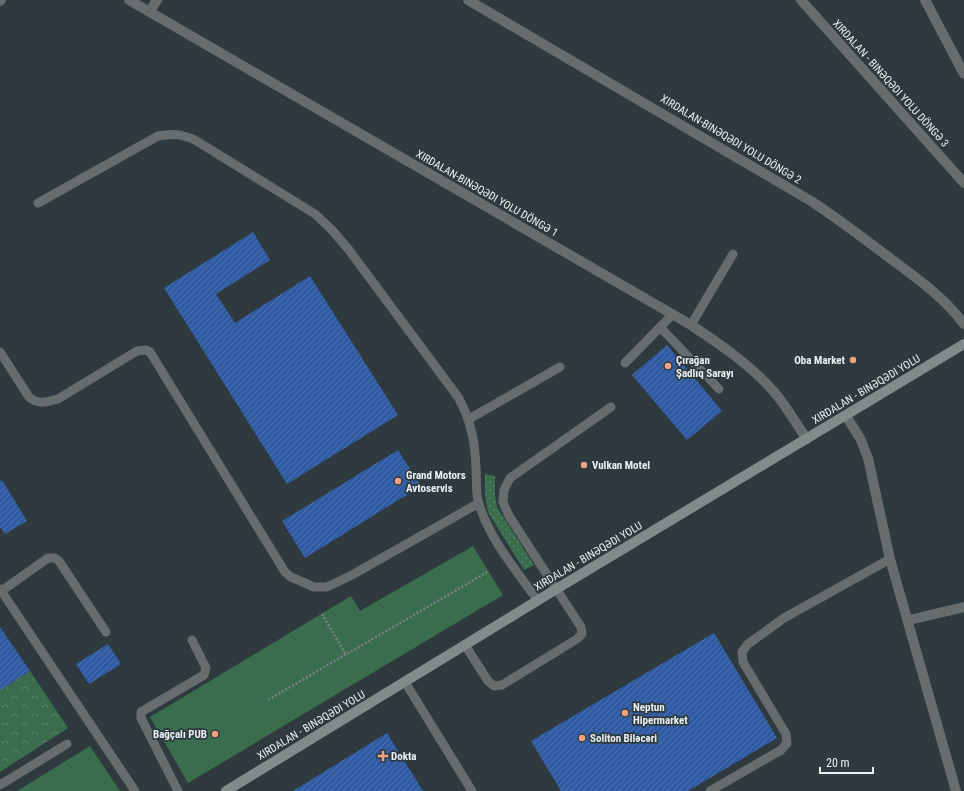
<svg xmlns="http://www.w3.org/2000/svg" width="964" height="791" font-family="'Roboto Condensed',sans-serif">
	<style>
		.grass { fill: url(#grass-dots) }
		.forest { fill: url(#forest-crowns) }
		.park { fill: #396d4d }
		.building { fill: url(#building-hatch) }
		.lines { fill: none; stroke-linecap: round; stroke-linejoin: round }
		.path { stroke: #788286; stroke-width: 2.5; stroke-dasharray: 2 2; stroke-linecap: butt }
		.lane { stroke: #676d6d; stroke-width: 9 }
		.street { stroke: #676d6d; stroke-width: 10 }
		.secondary { stroke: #818b8a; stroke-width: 10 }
		.poi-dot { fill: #f39f83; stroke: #2e3a3e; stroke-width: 1.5 }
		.labels { text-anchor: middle; stroke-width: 3.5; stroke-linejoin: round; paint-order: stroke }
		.street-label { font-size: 11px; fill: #e9f1f4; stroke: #2e3a3e }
		.poi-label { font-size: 11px; font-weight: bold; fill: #e9f1f4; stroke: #2e3a3e; text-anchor: start }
	</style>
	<defs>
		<pattern id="grass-dots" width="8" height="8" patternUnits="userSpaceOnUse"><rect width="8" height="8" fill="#396d4d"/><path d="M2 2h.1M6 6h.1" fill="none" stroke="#568267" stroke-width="1.8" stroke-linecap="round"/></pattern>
		<pattern id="forest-crowns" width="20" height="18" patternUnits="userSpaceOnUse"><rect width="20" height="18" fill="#396d4d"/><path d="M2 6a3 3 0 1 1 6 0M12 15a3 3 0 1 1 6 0" fill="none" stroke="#568267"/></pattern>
		<pattern id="building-hatch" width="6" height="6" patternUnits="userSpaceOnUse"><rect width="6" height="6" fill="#305ba2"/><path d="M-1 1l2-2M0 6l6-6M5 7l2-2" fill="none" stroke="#4e73b0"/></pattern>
	</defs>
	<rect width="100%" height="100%" fill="#2e3a3e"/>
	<path class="grass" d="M485,474L495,476V496L497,507L534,565L524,570L488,512L485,495Z"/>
	<path class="forest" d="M30,671L68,728L0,772V690Z"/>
	<g class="park">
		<path d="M473,546L503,595L188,783L150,717L351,596L360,611Z"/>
		<path d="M90,746L120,791H17Z"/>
	</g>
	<g class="building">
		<path d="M253,232L270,260L216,294L235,323L310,276L398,415L287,484L164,288Z"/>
		<path d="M667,345L722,411L687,440L632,375Z"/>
		<path d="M398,450L421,486L305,558L282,521Z"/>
		<path d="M2,480L27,521L5,534L0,527V481Z"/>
		<path d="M0,627L30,671L0,690Z"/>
		<path d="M714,633L777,738L688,791H561L531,741Z"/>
		<path d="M108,644L121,664L89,684L76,664Z"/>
		<path d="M387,733L423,791H293Z"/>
	</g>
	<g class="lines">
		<g class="path">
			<path d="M322,614L346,655"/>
			<path d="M268,700L489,571"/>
		</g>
		<g class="lane">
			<path d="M38,203L158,136C173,133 181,134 195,140L315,214L332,230L349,250L458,397C471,420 475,442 476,468C477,480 475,493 479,504C490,540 516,570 538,601"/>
			<path d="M691,325L733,254"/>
			<path d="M660,327L719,389"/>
			<path d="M0,352L29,397C38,405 47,402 58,399L137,351L146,350L150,352L285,572L291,577L314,587H327L352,575L479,503"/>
			<path d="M625,363L673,314"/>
			<path d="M469,419L560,367"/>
			<path d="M0,589L135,791"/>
			<path d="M0,592L48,558H55L59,561L106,632"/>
			<path d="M465,645L488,681L494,686L502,685L577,639L582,634L581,627L509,516L503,502L504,490L510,478L611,407"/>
			<path d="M405,682L472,791"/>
			<path d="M0,785L67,744"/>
			<path d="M178,791L141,718V712L204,675L206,668L192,640"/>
			<path d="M710,791L781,750L787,743L786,734L743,662L742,652L748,644L784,618L890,559"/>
		</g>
		<g class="street">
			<path d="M129,0L691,325C721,345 752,366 775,393C787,407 796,424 807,439"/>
			<path d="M468,0L811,201C840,220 867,241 895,262C921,281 945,299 964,324"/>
			<path d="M801,0L964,183"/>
			<path d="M925,0L964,74"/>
			<path d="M0,1L1,0"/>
			<path d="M150,11L157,0"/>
			<path d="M846,416L860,438L868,458L890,559L956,791"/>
			<path d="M909,620L964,607"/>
		</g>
		<path class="secondary" d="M226,791L558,588L964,344"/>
	</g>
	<g class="poi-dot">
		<circle cx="853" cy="360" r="4"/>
		<circle cx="668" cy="366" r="4"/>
		<circle cx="584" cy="465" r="4"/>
		<circle cx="398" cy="481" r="4"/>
		<circle cx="625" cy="713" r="4"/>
		<circle cx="215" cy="734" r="4"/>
		<circle cx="582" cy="738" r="4"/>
		<path d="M381 750h4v4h4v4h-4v4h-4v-4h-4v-4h4z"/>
	</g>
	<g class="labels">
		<g class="street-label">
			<text transform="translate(891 83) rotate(48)" y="4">XIRDALAN - BINƏQƏDI YOLU DÖNGƏ 3</text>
			<text transform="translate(731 139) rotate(31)" y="4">XIRDALAN-BINƏQƏDI YOLU DÖNGƏ 2</text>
			<text transform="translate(487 193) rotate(30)" y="4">XIRDALAN-BINƏQƏDI YOLU DÖNGƏ 1</text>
			<text transform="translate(866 389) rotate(-31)" y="4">XIRDALAN - BINƏQƏDI YOLU</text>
			<text transform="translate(588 556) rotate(-31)" y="4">XIRDALAN - BINƏQƏDI YOLU</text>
			<text transform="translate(311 725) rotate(-31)" y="4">XIRDALAN - BINƏQƏDI YOLU</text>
		</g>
		<g class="poi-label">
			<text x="676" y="364">Çırağan<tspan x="676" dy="13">Şadlıq Sarayı</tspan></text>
			<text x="845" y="364" text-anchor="end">Oba Market</text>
			<text x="592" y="469">Vulkan Motel</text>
			<text x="406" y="479">Grand Motors<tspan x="406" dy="13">Avtoservis</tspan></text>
			<text x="633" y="711">Neptun<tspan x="633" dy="13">Hipermarket</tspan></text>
			<text x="207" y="738" text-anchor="end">Bağçalı PUB</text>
			<text x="590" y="742">Soliton Biləcəri</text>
			<text x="391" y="760">Dokta</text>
		</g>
	</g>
	<path d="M820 767v6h53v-6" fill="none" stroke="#e9f1f4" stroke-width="2"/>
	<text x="826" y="767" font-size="12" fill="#e9f1f4" stroke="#2e3a3e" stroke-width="3" paint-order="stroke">20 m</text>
</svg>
